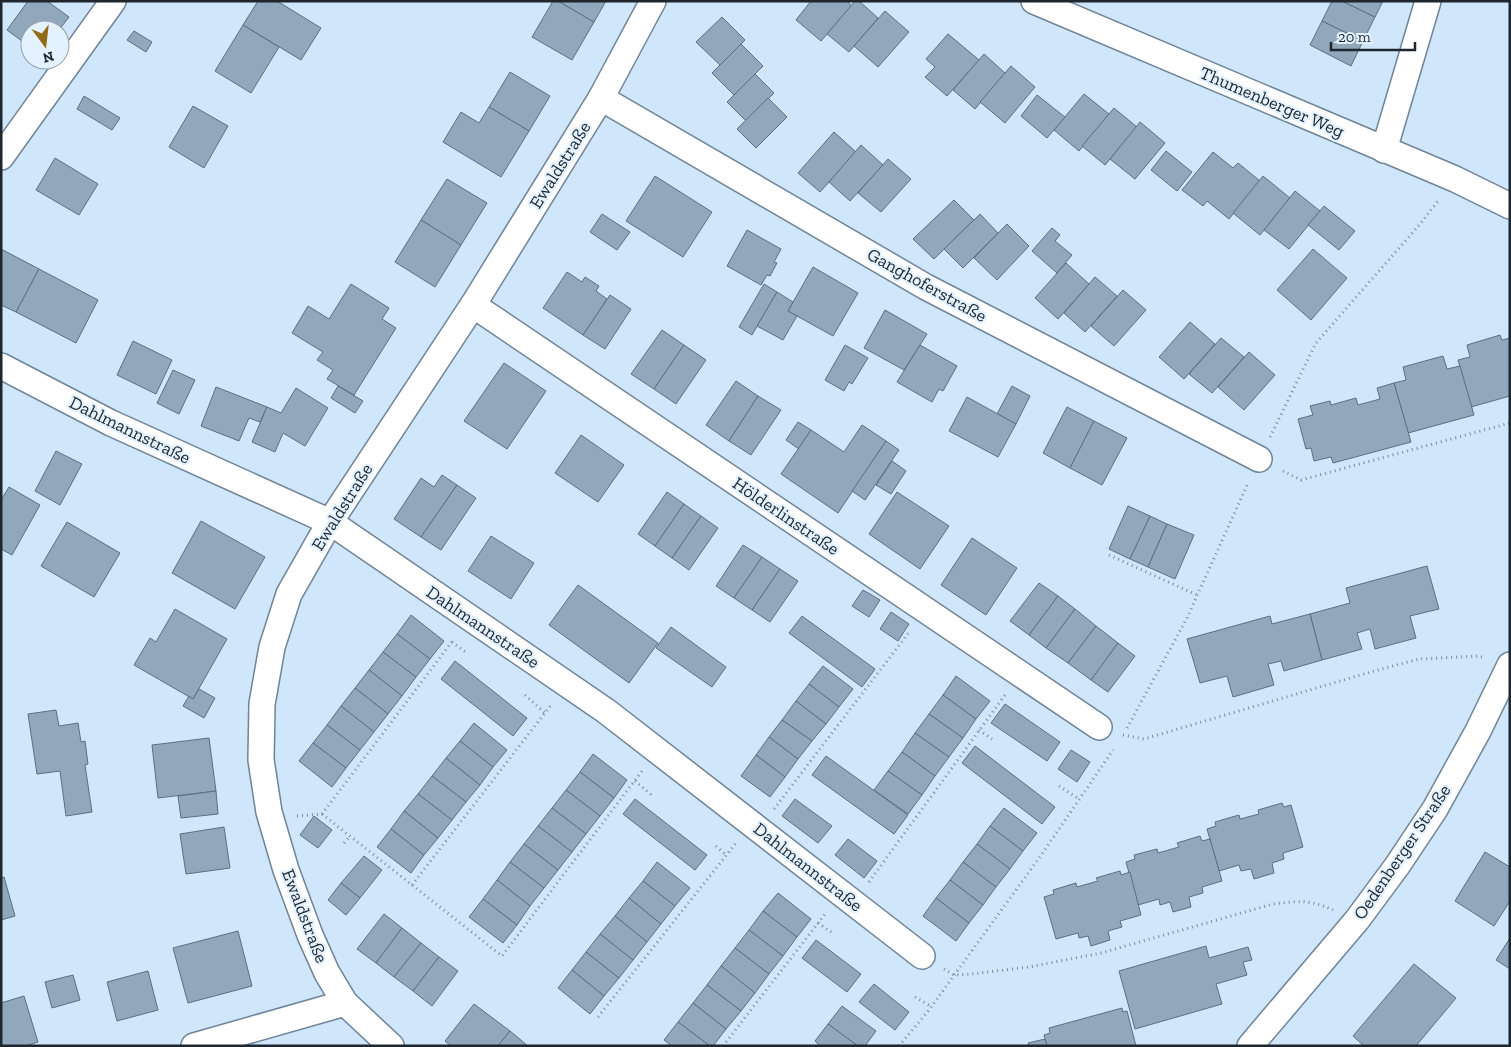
<svg xmlns="http://www.w3.org/2000/svg" width="1511" height="1047" font-family="'Zilla Slab',serif">
	<style>
		.building { fill: #91a7bb; stroke: #5a6f81 }
		.lines { fill: none; stroke-linecap: round; stroke-linejoin: round }
		.street-casing { stroke: #6f8497; stroke-width: 28 }
		.path { stroke: #7c8c9b; stroke-width: 3; stroke-dasharray: 1 4; stroke-linecap: butt }
		.street { stroke: #fff; stroke-width: 25 }
		.labels { text-anchor: middle; stroke-width: 4.5; stroke-linejoin: round; paint-order: stroke }
		.street-label { font-size: 18px; fill: #1e272f; stroke: #e4f2ff }
	</style>
	<rect width="100%" height="100%" fill="#cfe6fb"/>
	<g class="building">
		<path d="M28,1H47L69,17L59,30H30V47L7,30Z"/>
		<path d="M258,1H277L321,28L301,60L243,25Z"/>
		<path d="M553,1H558L594,22L572,60L532,37Z"/>
		<path d="M558,1H606L594,22Z"/>
		<path d="M811,1H847L852,6L821,41L796,20Z"/>
		<path d="M855,1H859L878,18L849,52L827,34Z"/>
		<path d="M1332,1H1342L1375,17L1363,41L1322,21Z"/>
		<path d="M1342,1H1383L1375,17Z"/>
		<path d="M885,11L909,32L878,67L854,46Z"/>
		<path d="M722,17L745,40L720,65L696,42Z"/>
		<path d="M1322,21L1363,41L1351,66L1310,45Z"/>
		<path d="M243,25L279,47L251,93L215,71Z"/>
		<path d="M134,31L152,42L146,52L127,40Z"/>
		<path d="M948,34L979,60L947,96L925,77L935,67L926,59Z"/>
		<path d="M741,44L763,66L734,95L712,73Z"/>
		<path d="M984,54L1005,73L975,109L953,90Z"/>
		<path d="M1011,66L1035,87L1005,123L980,102Z"/>
		<path d="M510,72L550,96L529,131L489,107Z"/>
		<path d="M755,74L774,93L746,121L727,102Z"/>
		<path d="M1084,94L1109,114L1079,151L1054,130Z"/>
		<path d="M1037,95L1065,117L1047,138L1021,116Z"/>
		<path d="M84,96L120,118L112,130L77,109Z"/>
		<path d="M768,98L787,117L756,148L737,129Z"/>
		<path d="M193,106L228,126L204,168L169,147Z"/>
		<path d="M489,107L529,131L501,177L443,142L461,112L479,123Z"/>
		<path d="M1114,108L1137,127L1105,165L1082,146Z"/>
		<path d="M1140,122L1165,143L1135,179L1110,159Z"/>
		<path d="M834,132L856,152L820,192L798,173Z"/>
		<path d="M861,145L883,165L850,201L829,182Z"/>
		<path d="M1166,151L1192,172L1177,191L1151,170Z"/>
		<path d="M1213,152L1233,168L1238,163L1260,181L1229,219L1207,201L1203,206L1182,190Z"/>
		<path d="M55,158L98,184L79,215L36,190Z"/>
		<path d="M888,159L911,179L881,212L858,193Z"/>
		<path d="M655,176L712,212L683,257L626,221Z"/>
		<path d="M1263,176L1290,198L1260,235L1233,213Z"/>
		<path d="M447,179L487,203L461,245L421,220Z"/>
		<path d="M1295,191L1320,211L1289,249L1264,230Z"/>
		<path d="M954,200L974,220L934,259L913,239Z"/>
		<path d="M1324,206L1355,231L1339,250L1308,225Z"/>
		<path d="M602,214L630,232L617,250L590,232Z"/>
		<path d="M980,214L998,233L963,268L944,249Z"/>
		<path d="M421,220L461,245L435,287L395,262Z"/>
		<path d="M1007,224L1029,246L997,280L974,258Z"/>
		<path d="M1052,228L1060,235L1055,241L1072,255L1057,273L1032,251Z"/>
		<path d="M747,230L781,249L774,262L777,263L770,276L767,275L761,285L727,266Z"/>
		<path d="M1,249L39,269L16,312L1,305Z"/>
		<path d="M1313,249L1347,278L1311,320L1277,290Z"/>
		<path d="M1066,263L1089,284L1058,319L1035,298Z"/>
		<path d="M813,267L858,293L833,336L788,311Z"/>
		<path d="M39,269L98,300L76,343L16,312Z"/>
		<path d="M567,272L582,282L585,277L599,286L596,291L607,299L583,335L543,308Z"/>
		<path d="M1095,277L1117,296L1085,332L1064,313Z"/>
		<path d="M351,284L389,308L382,319L396,328L354,395L327,379L333,370L317,360L323,352L292,333L308,306L329,319Z"/>
		<path d="M764,284L777,292L752,335L739,327Z"/>
		<path d="M1123,290L1146,310L1114,346L1091,326Z"/>
		<path d="M777,292L793,302L788,311L797,316L783,340L757,326Z"/>
		<path d="M610,295L631,309L605,349L583,335Z"/>
		<path d="M885,310L927,334L904,370L864,348Z"/>
		<path d="M1190,322L1215,344L1184,379L1159,357Z"/>
		<path d="M662,330L684,345L654,389L631,374Z"/>
		<path d="M1500,335L1502,340L1510,338V396L1471,407L1458,360L1470,357L1467,345Z"/>
		<path d="M1221,338L1244,357L1212,393L1189,374Z"/>
		<path d="M133,341L172,360L156,394L117,375Z"/>
		<path d="M684,345L706,360L676,404L654,389Z"/>
		<path d="M845,345L868,358L852,384L849,382L844,391L825,380Z"/>
		<path d="M920,345L957,366L943,391L939,389L932,402L897,382Z"/>
		<path d="M1249,352L1275,375L1244,410L1218,387Z"/>
		<path d="M1443,356L1447,369L1460,366L1474,415L1408,433L1394,383L1406,380L1403,367Z"/>
		<path d="M504,363L546,391L507,449L464,421Z"/>
		<path d="M173,370L195,380L179,414L157,403Z"/>
		<path d="M736,381L758,396L729,441L706,425Z"/>
		<path d="M1394,383L1411,442L1333,463L1331,457L1314,461L1311,448L1306,449L1298,419L1313,415L1310,406L1330,401L1331,405L1356,398L1358,405L1380,399L1377,388Z"/>
		<path d="M338,386L363,401L355,413L331,398Z"/>
		<path d="M1012,386L1030,396L1016,424L997,414Z"/>
		<path d="M216,387L267,407L260,422L249,418L239,441L201,426Z"/>
		<path d="M296,388L328,408L305,446L283,433L275,452L252,442L267,407L281,413Z"/>
		<path d="M758,396L781,410L751,455L729,441Z"/>
		<path d="M967,397L1016,424L998,457L949,431Z"/>
		<path d="M1067,407L1094,421L1070,468L1043,453Z"/>
		<path d="M1094,421L1127,438L1102,485L1070,468Z"/>
		<path d="M798,422L811,430L799,449L786,440Z"/>
		<path d="M862,425L886,441L838,513L781,474L811,430L844,452Z"/>
		<path d="M581,435L624,465L598,502L555,473Z"/>
		<path d="M886,441L899,450L865,500L852,491Z"/>
		<path d="M56,451L82,464L60,505L35,491Z"/>
		<path d="M892,461L906,471L891,494L876,485Z"/>
		<path d="M442,475L457,485L421,537L394,519L421,478L434,487Z"/>
		<path d="M457,485L476,498L441,550L421,537Z"/>
		<path d="M9,487L40,505L12,555L1,549V500Z"/>
		<path d="M667,492L684,504L655,546L638,534Z"/>
		<path d="M897,492L949,526L920,569L869,534Z"/>
		<path d="M684,504L701,516L672,558L655,546Z"/>
		<path d="M1128,506L1150,516L1130,559L1109,549Z"/>
		<path d="M701,516L718,528L689,570L672,558Z"/>
		<path d="M1150,516L1167,524L1148,567L1130,559Z"/>
		<path d="M201,521L265,557L235,609L172,573Z"/>
		<path d="M67,522L120,553L94,597L41,566Z"/>
		<path d="M1167,524L1194,535L1175,579L1148,567Z"/>
		<path d="M491,536L534,563L511,599L468,571Z"/>
		<path d="M972,538L1017,568L986,615L941,585Z"/>
		<path d="M743,545L762,557L734,598L716,586Z"/>
		<path d="M762,557L780,569L752,610L734,598Z"/>
		<path d="M1427,566L1439,609L1410,616L1416,638L1375,649L1370,629L1357,633L1362,649L1322,660L1310,614L1350,603L1346,588Z"/>
		<path d="M780,569L798,581L770,622L752,610Z"/>
		<path d="M1039,583L1058,596L1029,635L1010,621Z"/>
		<path d="M578,585L658,643L629,683L549,625Z"/>
		<path d="M863,590L880,600L869,617L852,606Z"/>
		<path d="M1058,596L1075,609L1046,648L1029,635Z"/>
		<path d="M175,609L227,639L193,699L134,665L150,638L156,642Z"/>
		<path d="M1075,609L1096,626L1068,663L1046,648Z"/>
		<path d="M891,612L909,624L898,641L880,629Z"/>
		<path d="M1310,614L1322,660L1284,671L1281,661L1268,664L1274,685L1233,697L1227,676L1200,683L1187,639L1270,616L1272,624Z"/>
		<path d="M411,615L444,641L430,659L397,634Z"/>
		<path d="M802,616L875,669L862,687L789,633Z"/>
		<path d="M1096,626L1118,643L1091,680L1068,663Z"/>
		<path d="M671,627L726,667L712,687L656,648Z"/>
		<path d="M397,634L430,659L416,677L383,652Z"/>
		<path d="M1118,643L1135,656L1108,692L1091,680Z"/>
		<path d="M383,652L416,677L402,696L369,670Z"/>
		<path d="M455,661L527,718L513,736L441,679Z"/>
		<path d="M823,666L853,689L839,707L809,684Z"/>
		<path d="M369,670L402,696L388,714L355,688Z"/>
		<path d="M956,676L990,701L976,719L943,695Z"/>
		<path d="M809,684L839,707L826,724L796,701Z"/>
		<path d="M355,688L388,714L374,732L341,706Z"/>
		<path d="M199,689L215,698L204,718L183,706L189,696L193,699Z"/>
		<path d="M943,695L976,719L963,738L929,714Z"/>
		<path d="M796,701L826,724L812,741L782,720Z"/>
		<path d="M1005,704L1060,742L1047,761L991,723Z"/>
		<path d="M341,706L374,732L360,750L327,725Z"/>
		<path d="M56,710L59,726L78,723L81,742L85,741L88,764L85,765L92,812L66,816L60,771L37,774L28,714Z"/>
		<path d="M929,714L963,738L949,757L915,733Z"/>
		<path d="M782,720L812,741L798,759L769,737Z"/>
		<path d="M474,723L507,750L493,767L460,741Z"/>
		<path d="M327,725L360,750L346,768L313,743Z"/>
		<path d="M915,733L949,757L935,776L902,752Z"/>
		<path d="M769,737L798,759L785,777L756,755Z"/>
		<path d="M209,738L216,791L158,798L152,745Z"/>
		<path d="M460,741L493,767L480,785L446,758Z"/>
		<path d="M313,743L346,768L332,787L299,761Z"/>
		<path d="M975,746L1055,807L1042,824L962,763Z"/>
		<path d="M1071,750L1090,762L1077,782L1058,769Z"/>
		<path d="M902,752L935,776L922,795L888,771Z"/>
		<path d="M593,754L627,780L614,798L580,772Z"/>
		<path d="M756,755L785,777L770,797L741,776Z"/>
		<path d="M826,756L908,815L894,834L812,775Z"/>
		<path d="M446,758L480,785L466,802L432,776Z"/>
		<path d="M888,771L922,795L908,814L874,790Z"/>
		<path d="M580,772L614,798L600,816L566,790Z"/>
		<path d="M432,776L466,802L452,820L418,794Z"/>
		<path d="M566,790L600,816L586,834L552,808Z"/>
		<path d="M216,791L218,814L181,818L178,796Z"/>
		<path d="M418,794L452,820L438,838L404,811Z"/>
		<path d="M635,799L707,855L695,870L623,814Z"/>
		<path d="M795,799L832,826L818,843L782,816Z"/>
		<path d="M1282,803L1284,807L1291,805L1303,847L1283,853L1284,859L1272,863L1274,873L1254,879L1251,869L1241,871L1239,865L1219,871L1207,829L1216,826L1215,822L1239,815L1240,819L1259,814L1258,810Z"/>
		<path d="M552,808L586,834L572,852L538,826Z"/>
		<path d="M1004,808L1037,833L1023,851L990,826Z"/>
		<path d="M404,811L438,838L424,855L391,829Z"/>
		<path d="M314,816L332,830L318,848L300,835Z"/>
		<path d="M538,826L572,852L558,870L524,844Z"/>
		<path d="M990,826L1023,851L1010,869L977,844Z"/>
		<path d="M224,827L230,868L186,874L180,834Z"/>
		<path d="M391,829L424,855L411,873L377,847Z"/>
		<path d="M1200,836L1202,841L1210,839L1222,881L1202,887L1203,893L1189,897L1191,907L1173,912L1170,902L1160,905L1159,899L1138,905L1126,862L1135,859L1134,855L1157,849L1158,853L1179,847L1177,843Z"/>
		<path d="M848,839L877,861L864,878L835,855Z"/>
		<path d="M524,844L558,870L544,888L510,862Z"/>
		<path d="M977,844L1010,869L996,887L963,862Z"/>
		<path d="M1485,852L1510,867V901L1494,926L1455,901Z"/>
		<path d="M364,856L382,870L360,898L341,883Z"/>
		<path d="M510,862L544,888L530,906L497,880Z"/>
		<path d="M657,862L690,888L675,906L643,881Z"/>
		<path d="M963,862L996,887L983,905L950,880Z"/>
		<path d="M1120,871L1121,875L1130,872L1141,915L1120,921L1122,927L1108,931L1110,940L1091,946L1088,936L1079,938L1078,933L1056,939L1044,897L1054,894L1053,890L1076,883L1077,887L1098,881L1096,878Z"/>
		<path d="M4,877L15,916L1,920V878Z"/>
		<path d="M497,880L530,906L517,925L483,899Z"/>
		<path d="M950,880L983,905L969,923L936,898Z"/>
		<path d="M643,881L675,906L661,924L629,898Z"/>
		<path d="M341,883L360,898L346,915L328,900Z"/>
		<path d="M778,893L811,919L797,937L763,911Z"/>
		<path d="M629,898L661,924L647,942L615,916Z"/>
		<path d="M936,898L969,923L956,941L923,916Z"/>
		<path d="M483,899L517,925L503,943L469,917Z"/>
		<path d="M763,911L797,937L783,956L749,930Z"/>
		<path d="M384,914L402,928L376,963L357,949Z"/>
		<path d="M615,916L647,942L633,960L600,934Z"/>
		<path d="M402,928L421,943L394,977L376,963Z"/>
		<path d="M749,930L783,956L769,974L735,948Z"/>
		<path d="M238,931L252,986L188,1003L173,948Z"/>
		<path d="M600,934L633,960L619,978L586,952Z"/>
		<path d="M1510,938V969L1496,960Z"/>
		<path d="M816,940L861,974L847,992L802,958Z"/>
		<path d="M421,943L439,957L413,991L394,977Z"/>
		<path d="M1206,946L1209,958L1248,947L1252,960L1243,962L1247,975L1216,984L1222,1004L1135,1029L1119,971Z"/>
		<path d="M735,948L769,974L755,993L721,966Z"/>
		<path d="M586,952L619,978L604,996L572,970Z"/>
		<path d="M439,957L458,971L432,1006L413,991Z"/>
		<path d="M1414,964L1456,998L1416,1046H1364L1353,1036Z"/>
		<path d="M721,966L755,993L741,1011L707,985Z"/>
		<path d="M572,970L604,996L590,1014L558,988Z"/>
		<path d="M148,971L158,1010L117,1021L107,982Z"/>
		<path d="M73,975L80,1000L52,1008L45,982Z"/>
		<path d="M874,984L909,1012L895,1030L859,1002Z"/>
		<path d="M707,985L741,1011L726,1029L693,1003Z"/>
		<path d="M24,996L38,1042L26,1046H1V1003Z"/>
		<path d="M693,1003L726,1029L713,1046H710L678,1022Z"/>
		<path d="M474,1004L510,1031L498,1046H451L445,1041Z"/>
		<path d="M842,1006L876,1031L865,1046H858L828,1024Z"/>
		<path d="M1122,1008L1123,1012L1127,1011L1136,1046H1047L1044,1035L1050,1033L1049,1028Z"/>
		<path d="M678,1022L710,1046H672L664,1040Z"/>
		<path d="M828,1024L858,1046H820L815,1041Z"/>
		<path d="M510,1031L528,1046H498Z"/>
		<path d="M1045,1039L1047,1046H1029L1028,1043Z"/>
	</g>
	<g class="lines">
		<defs>
			<g id="street">
				<path d="M1034,1L1455,179L1510,206"/>
				<path d="M601,98L926,287L1259,459"/>
				<path d="M1384,150L1428,1"/>
				<path d="M1,157L113,1"/>
				<path d="M473,305L1099,727"/>
				<path d="M1,366L111,423L330,522L606,711L922,956"/>
				<path d="M194,1046L345,1003"/>
				<path d="M391,1046L345,1003L327,973L310,935L286,870L269,812L261,760L262,704L272,647L289,594L330,522L473,305L601,98L653,1"/>
				<path d="M1250,1046L1357,920L1397,866L1435,809L1478,731L1510,665"/>
			</g>
		</defs>
		<use href="#street" class="street-casing"/>
		<g class="path">
			<path d="M1270,437L1316,343L1421,223L1438,201"/>
			<path d="M1283,471L1301,480L1510,423"/>
			<path d="M1109,555L1197,595"/>
			<path d="M452,642L467,653"/>
			<path d="M525,695L545,713"/>
			<path d="M1127,728L1187,618L1248,483"/>
			<path d="M979,730L992,739"/>
			<path d="M1123,735L1144,739L1374,671L1419,659L1479,656L1485,658"/>
			<path d="M635,781L654,797"/>
			<path d="M1059,786L1079,799"/>
			<path d="M774,809L910,631"/>
			<path d="M322,814L502,956L642,771"/>
			<path d="M297,816L322,814L454,639"/>
			<path d="M344,843L349,837"/>
			<path d="M716,846L726,855"/>
			<path d="M869,882L1005,695"/>
			<path d="M412,885L551,705"/>
			<path d="M818,923L834,934"/>
			<path d="M944,969L954,975L971,974L1029,967L1101,953L1273,904C1299,901 1308,899 1333,910"/>
			<path d="M915,997L932,1007"/>
			<path d="M598,1017L736,843"/>
			<path d="M723,1046L825,914"/>
			<path d="M899,1046L929,1010L1042,854L1113,750"/>
		</g>
		<use href="#street" class="street"/>
	</g>
	<g class="labels">
		<g class="street-label">
			<text transform="translate(1272 102) rotate(23)" y="6">Thumenberger Weg</text>
			<text transform="translate(560 165) rotate(-58)" y="6">Ewaldstraße</text>
			<text transform="translate(927 285) rotate(29)" y="6">Ganghoferstraße</text>
			<text transform="translate(130 430) rotate(26)" y="6">Dahlmannstraße</text>
			<text transform="translate(342 507) rotate(-58)" y="6">Ewaldstraße</text>
			<text transform="translate(786 516) rotate(34)" y="6">Hölderlinstraße</text>
			<text transform="translate(483 627) rotate(34)" y="6">Dahlmannstraße</text>
			<text transform="translate(1402 852) rotate(-56)" y="6">Oedenberger Straße</text>
			<text transform="translate(808 867) rotate(38)" y="6">Dahlmannstraße</text>
			<text transform="translate(305 916) rotate(69)" y="6">Ewaldstraße</text>
		</g>
	</g>
	<rect width="1511" height="1047" fill="none" stroke="#1e272f" stroke-width="5"/>
	<g transform="translate(45 45) rotate(165)"><circle r="24" fill="#e4f2ff" stroke="#95a1ac"/>
	<path d="M0-4L9 19L0 12L-9 19Z" fill="#926c14"/>
	<text y="-8" font-size="14" font-weight="bold" text-anchor="middle" fill="#1e272f">N</text>
	</g>
	<path d="M1331 42v8h84v-8" fill="none" stroke="#1e272f" stroke-width="2.5"/>
	<text x="1338" y="42" font-size="15" fill="#1e272f" stroke="#e4f2ff" stroke-width="4" paint-order="stroke">20 m</text>
</svg>
